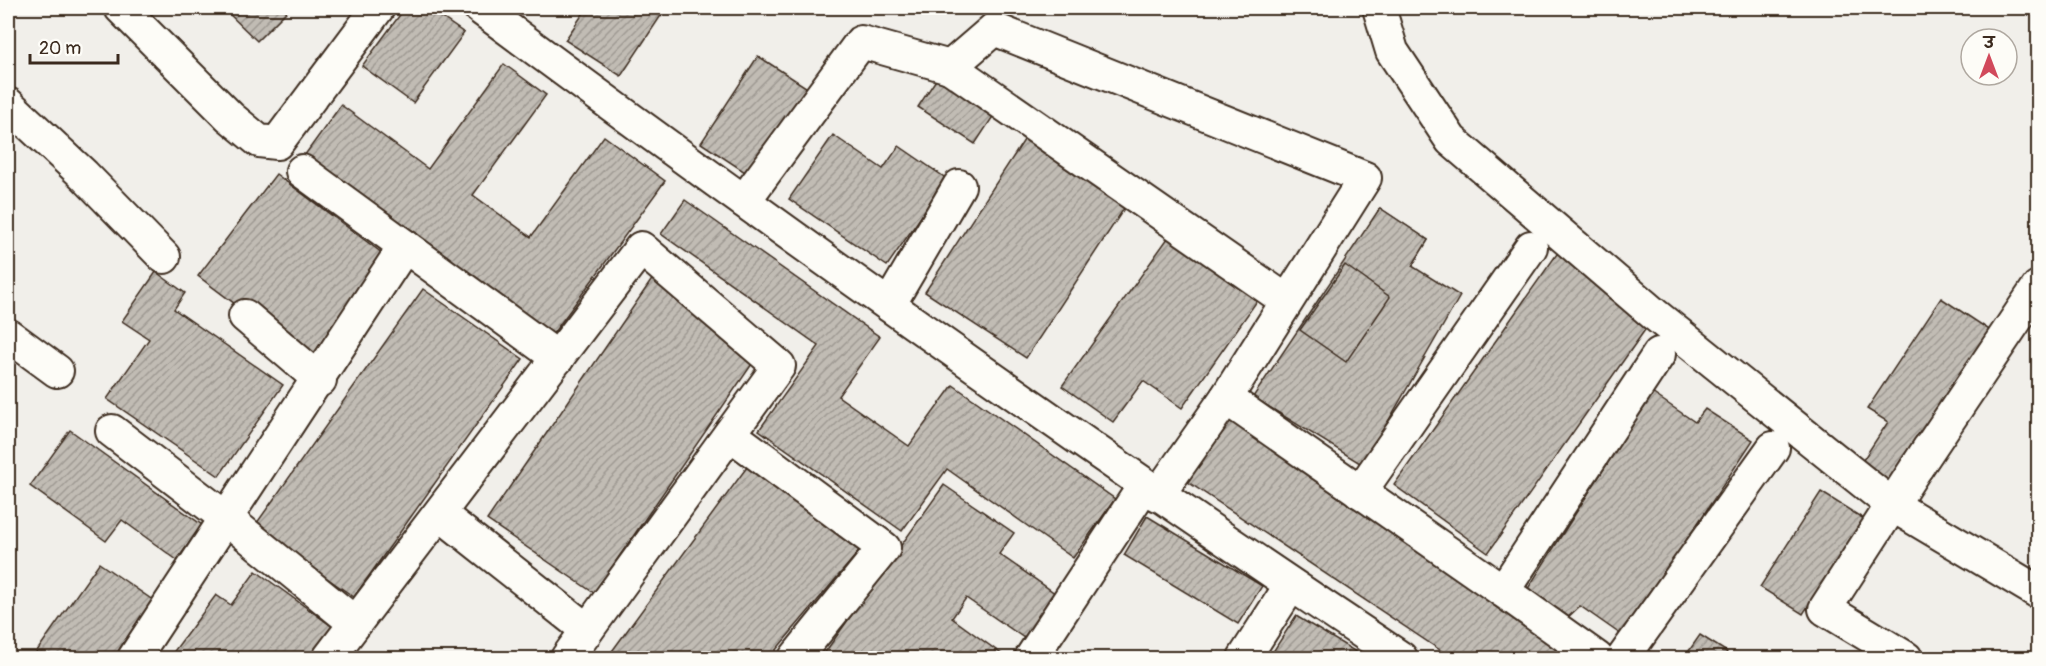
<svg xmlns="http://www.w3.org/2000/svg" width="2046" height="666" font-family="Pangolin,'Playpen Sans Deva',sans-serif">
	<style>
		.building { fill: url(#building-hatch); stroke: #3b2a1e; stroke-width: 1.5 }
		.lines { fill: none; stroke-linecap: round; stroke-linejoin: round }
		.street-casing { stroke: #3b2a1e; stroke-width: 36 }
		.street { stroke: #fdfcf7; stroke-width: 32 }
	</style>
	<defs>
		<pattern id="building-hatch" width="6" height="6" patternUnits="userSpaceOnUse" patternTransform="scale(1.5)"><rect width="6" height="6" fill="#c1bcb4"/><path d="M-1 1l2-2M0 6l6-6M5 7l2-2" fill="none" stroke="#9e9992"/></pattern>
	</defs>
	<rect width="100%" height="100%" fill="#f1efea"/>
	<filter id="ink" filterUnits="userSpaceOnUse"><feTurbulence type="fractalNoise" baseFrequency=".0167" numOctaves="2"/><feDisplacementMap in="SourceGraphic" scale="12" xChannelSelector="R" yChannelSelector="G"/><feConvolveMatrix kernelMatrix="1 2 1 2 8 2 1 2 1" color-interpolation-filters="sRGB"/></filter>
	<g filter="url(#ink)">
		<g class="building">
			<path d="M223,8H290L257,41Z"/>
			<path d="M405,8H428L464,33L413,103L362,66Z"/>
			<path d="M587,8H666L621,76L565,40Z"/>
			<path d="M758,56L812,91L754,178L701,143Z"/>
			<path d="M504,64L546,95L473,195L531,237L604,136L665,181L552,335L304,156L341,105L428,169Z"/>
			<path d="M939,75L996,112L975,144L918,107Z"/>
			<path d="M833,135L883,169L899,146L947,179L887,266L789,199Z"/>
			<path d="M1026,137L1127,204L1026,358L925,292Z"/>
			<path d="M276,174L390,259L312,362L198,276Z"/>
			<path d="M685,200L880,337L838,396L909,446L953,385L1115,499L1073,558L947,469L902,531L759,430L819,346L661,234Z"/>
			<path d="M1380,208L1428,240L1412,266L1363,236Z"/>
			<path d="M1380,208L1428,240L1412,266L1460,296L1363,465L1253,397Z"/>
			<path d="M1168,238L1257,301L1182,408L1143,381L1113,422L1062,386Z"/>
			<path d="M1559,251L1647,327L1488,553L1394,485Z"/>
			<path d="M1345,265L1390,297L1346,362L1300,330Z"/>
			<path d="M156,272L185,293L174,309L283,385L219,476L107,399L149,339L122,321Z"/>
			<path d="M653,278L761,351L594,593L487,520Z"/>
			<path d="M423,289L523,359L354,597L254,527Z"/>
			<path d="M1941,298L1994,333L1891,487L1859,466L1888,422L1867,409Z"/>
			<path d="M1652,393L1695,422L1705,409L1753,440L1623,636L1580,606L1565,620L1527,590Z"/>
			<path d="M1227,418L1588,658H1452L1185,480Z"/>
			<path d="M70,430L202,525L177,560L122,520L106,541L30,486Z"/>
			<path d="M747,467L861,549L769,658H607Z"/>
			<path d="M944,485L1014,533L999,554L1059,596L1027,640L966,598L952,618L1007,658H821Z"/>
			<path d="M1821,492L1864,519L1803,614L1760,587Z"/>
			<path d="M1147,516L1262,586L1238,624L1124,555Z"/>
			<path d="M99,563L154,601L114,658H32Z"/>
			<path d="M256,571L337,630L316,658H169L216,595L231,605Z"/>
			<path d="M1296,616L1366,658H1269Z"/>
			<path d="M1700,635L1727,652L1723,658H1684Z"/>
		</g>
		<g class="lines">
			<defs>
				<g id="street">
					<path d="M121,8L230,117L259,141L277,143L378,8"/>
					<path d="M480,8C782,232 1088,450 1401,658"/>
					<path d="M1379,8L1392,51L1451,140L1654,314L1892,505L2038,592"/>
					<path d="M8,104L84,175L164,257"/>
					<path d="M302,171L558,358"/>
					<path d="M744,201L861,42L950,67"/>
					<path d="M889,305L959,186"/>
					<path d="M245,316L320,380"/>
					<path d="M8,335L57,371"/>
					<path d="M1226,398L1365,178L994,29L950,67L1287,301"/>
					<path d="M112,431L226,518L355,623"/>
					<path d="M730,434L884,548L795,658"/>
					<path d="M1917,467L2038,287"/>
					<path d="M1360,492L1531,247"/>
					<path d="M1158,495L1226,398L1503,591L1659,354"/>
					<path d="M1892,505L1929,448L1825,609L1906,658"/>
					<path d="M440,514L587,630"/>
					<path d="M1503,591L1597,658"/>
					<path d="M134,658L405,246"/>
					<path d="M329,658L641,248L779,366L567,658"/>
					<path d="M1031,658L1144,486"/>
					<path d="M1244,658L1291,585"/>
					<path d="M1623,658L1773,448"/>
				</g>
			</defs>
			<use href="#street" class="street-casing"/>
			<use href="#street" class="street"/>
		</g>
	</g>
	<rect width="2046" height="666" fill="none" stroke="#fdfcf7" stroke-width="30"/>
	<rect x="15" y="15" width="2016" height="636" fill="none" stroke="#3b2a1e" stroke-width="2" filter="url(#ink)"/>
	<g transform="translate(1989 57)"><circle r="28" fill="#fdfcf7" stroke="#afa8a0" stroke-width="1.5"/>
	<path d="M0-4.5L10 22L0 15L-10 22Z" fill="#d1495b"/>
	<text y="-9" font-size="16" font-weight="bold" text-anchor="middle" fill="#3b2a1e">उ</text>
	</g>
	<path d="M30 54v9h88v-9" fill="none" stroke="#3b2a1e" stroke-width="3"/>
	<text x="39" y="54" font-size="18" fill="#3b2a1e" stroke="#fdfcf7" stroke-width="4.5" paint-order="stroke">20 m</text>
</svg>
